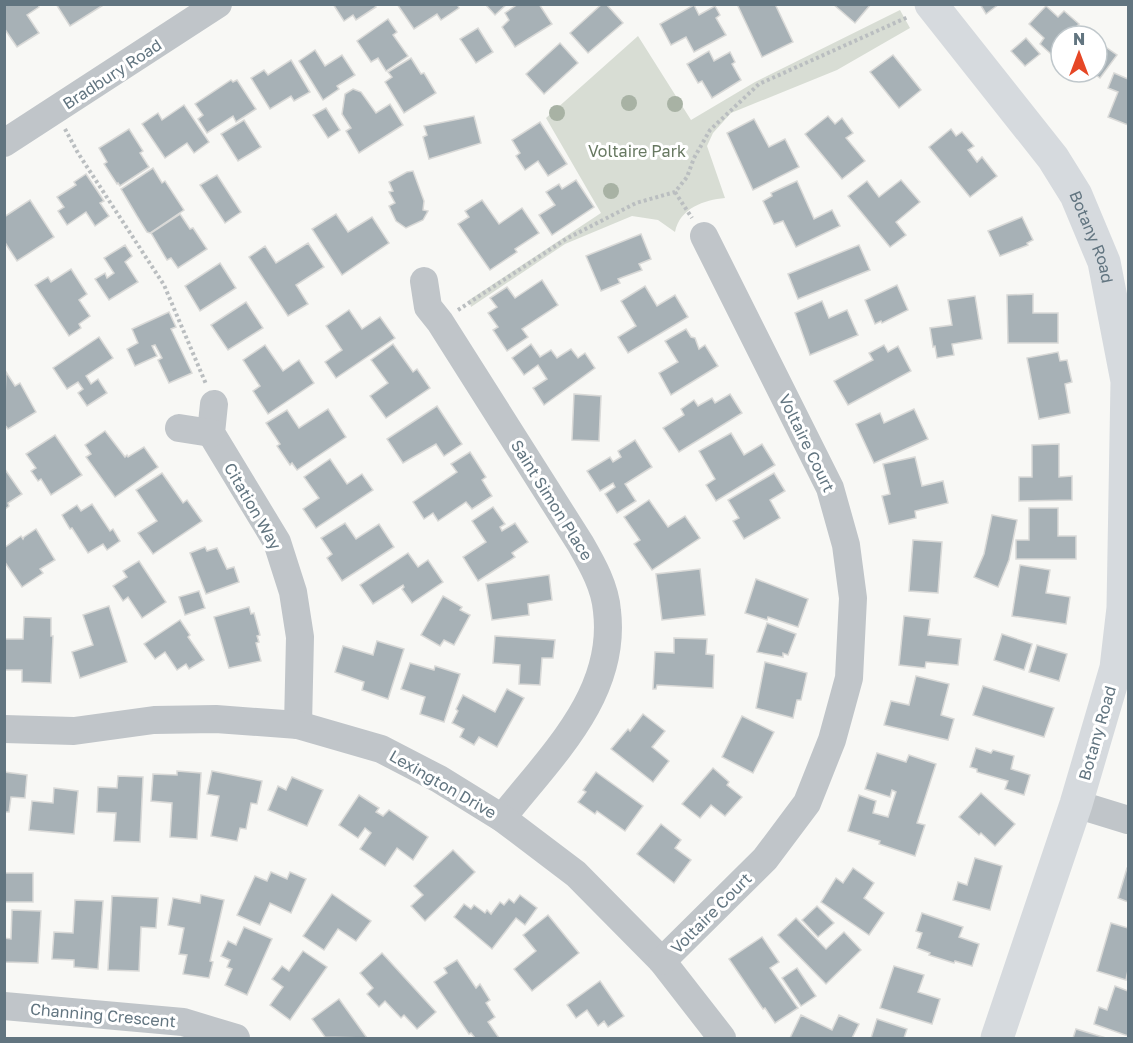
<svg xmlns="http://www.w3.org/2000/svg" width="1133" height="1043" font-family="'Golos Text',sans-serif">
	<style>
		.green { fill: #d8ddd4 }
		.building { fill: #a7b1b6; stroke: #d9d9d7; stroke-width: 1.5 }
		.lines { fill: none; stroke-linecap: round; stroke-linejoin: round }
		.path { stroke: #babec0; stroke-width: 4; stroke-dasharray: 3 3; stroke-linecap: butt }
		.minor { stroke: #c0c5c9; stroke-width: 28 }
		.major { stroke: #d6dade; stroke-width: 33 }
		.tree { fill: #a8b2a4 }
		.labels { text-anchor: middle; stroke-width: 6; stroke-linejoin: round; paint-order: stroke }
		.street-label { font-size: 16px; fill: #627580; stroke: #fff }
		.park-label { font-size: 16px; fill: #677861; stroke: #fff }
	</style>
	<rect width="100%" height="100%" fill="#f8f8f5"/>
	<path class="green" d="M900,10L910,28L837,70L731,113L713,133L707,146L725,198C704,200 680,208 675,232L658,220L632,216L565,244L471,307L469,300L601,213L546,118L638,36L691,120L755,82Z"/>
	<g class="building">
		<path d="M4,4H38L39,7L27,15L39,33L17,47L4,28Z"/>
		<path d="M56,4H105L70,26Z"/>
		<path d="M333,4H374L376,7L356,20L353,15L344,21Z"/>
		<path d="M397,4H457L459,8L441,20L437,14L414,29Z"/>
		<path d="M485,4H507L495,15Z"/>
		<path d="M518,4H539L552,24L515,47L502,27L509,20L505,13Z"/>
		<path d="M602,4H606L623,23L588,53L570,33Z"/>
		<path d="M737,4H775L793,42L762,57Z"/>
		<path d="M833,4H871L855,23Z"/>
		<path d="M980,4H999L986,14Z"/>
		<path d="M694,5L699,15L715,6L720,15L716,18L726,35L694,52L686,37L671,45L660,24Z"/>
		<path d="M1046,6L1058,17L1064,11L1079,24L1068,36H1061V43L1051,54L1040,44L1044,38L1029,24Z"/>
		<path d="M388,19L397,32L393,35L408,56L386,71L378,58L371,62L357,41Z"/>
		<path d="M478,28L493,52L476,63L460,39Z"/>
		<path d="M1026,38L1040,54L1025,66L1011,51Z"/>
		<path d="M1097,41L1117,55L1100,78L1092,72H1097Z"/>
		<path d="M560,43L578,63L544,94L526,74Z"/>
		<path d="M315,50L325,66L342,55L355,75L337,86L339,89L323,100L299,61Z"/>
		<path d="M709,51L714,61L730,52L735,62L732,64L741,80L712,98L702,81L698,83L687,64Z"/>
		<path d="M893,55L921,90L899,108L870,72Z"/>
		<path d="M411,58L421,74L424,73L436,93L404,113L385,82L392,77L388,72Z"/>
		<path d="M291,60L310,92L294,101L291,96L270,109L251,78L264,70L268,75Z"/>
		<path d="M1114,73L1128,79V125L1108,117L1118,92L1108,88Z"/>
		<path d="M231,80L233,82L237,80L256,109L236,122L233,116L207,133L198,119L203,115L195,104Z"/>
		<path d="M353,89L361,92L376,113L390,104L403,125L359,153L346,131L351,128L342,114L345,94Z"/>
		<path d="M184,105L209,142L194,153L187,143L165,158L142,124L158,113L162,120Z"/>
		<path d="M326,108L340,130L328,138L313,115Z"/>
		<path d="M474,116L481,143L429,159L423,137L427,135L424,126Z"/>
		<path d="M828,116L835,124L842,118L853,133L846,138L865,161L842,179L805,134Z"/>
		<path d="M754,119L769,147L785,139L799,167L753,190L727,133Z"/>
		<path d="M244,120L261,147L238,161L221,134Z"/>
		<path d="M540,122L567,164L548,176L538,161L525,170L516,156L520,153L512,140Z"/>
		<path d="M129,129L143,151L140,153L149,167L120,186L118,183L117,184L104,164L107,162L99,148Z"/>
		<path d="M951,129L956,136L962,132L974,146L968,150L977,162L982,157L997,176L970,197L929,147Z"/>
		<path d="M153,168L162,183L165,181L184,210L150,233L147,232L137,216L121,189Z"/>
		<path d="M413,171L424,201L423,210L428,211L423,220L406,228L396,221L389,206L395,203L389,192L393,191L389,182L407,172Z"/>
		<path d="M86,174L104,201L100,203L109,216L95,226L86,212L67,225L58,211L64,207L57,197L76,185L74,182Z"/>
		<path d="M217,175L241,212L225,223L200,185Z"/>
		<path d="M576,180L594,207L552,235L539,215L555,205L546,192L559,184L562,189Z"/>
		<path d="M901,180L920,202L896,222L906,235L890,247L848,196L867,181L879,197Z"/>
		<path d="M797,181L814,219L832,210L840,226L796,247L783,221L774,224L763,201L772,196L771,193Z"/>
		<path d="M30,200L54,237L17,261L4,241V217Z"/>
		<path d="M482,200L499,224L522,208L539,233L515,249L517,252L490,270L458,224L469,217L465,211Z"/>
		<path d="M180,214L190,229L193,228L207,249L178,268L171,258L167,260L151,233Z"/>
		<path d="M336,214L348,232L372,217L389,243L342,275L312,229Z"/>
		<path d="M1022,217L1033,240L1027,243L1028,245L1000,256L988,231Z"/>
		<path d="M641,234L651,259L639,264L642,270L618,279L620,283L601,291L586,256Z"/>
		<path d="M308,243L324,267L296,285L308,304L288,316L249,257L265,246L276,263Z"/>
		<path d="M125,245L132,256L125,262L138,282L109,300L95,279L105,273L107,278L114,273L104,258Z"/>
		<path d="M859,245L870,270L798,299L788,274Z"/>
		<path d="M220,263L236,288L200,311L185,286Z"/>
		<path d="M71,269L87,294L79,300L90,316L79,324L81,328L69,336L35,285L48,277L51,282Z"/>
		<path d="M542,280L558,305L522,329L528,337L507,351L493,330L498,327L488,313L497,307L490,298L507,287L515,298Z"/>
		<path d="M897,285L908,310L882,323L881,321L875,324L865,300Z"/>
		<path d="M645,286L657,306L675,295L688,317L628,353L618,337L636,326L621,301Z"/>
		<path d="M1033,294V313H1058V343H1008L1007,295Z"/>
		<path d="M975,296L982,339L952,344L954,355L937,358L935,346L933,347L930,328L952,325L948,300Z"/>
		<path d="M822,301L829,318L847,310L858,335L810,355L795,313Z"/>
		<path d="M246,302L263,328L228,350L211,325Z"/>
		<path d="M349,310L362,329L380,317L395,338L336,378L325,362L342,350L326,326Z"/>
		<path d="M169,312L176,327L171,329L192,373L169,383L158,360L162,358L155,345L152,346L157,356L135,366L127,349L138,343L132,329Z"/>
		<path d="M686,329L691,337L695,338L699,349L705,345L718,366L671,395L659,373L678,362L665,341Z"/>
		<path d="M99,337L113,358L86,376L91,384L98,379L107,393L87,406L78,393L83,389L78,382L67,389L53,368Z"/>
		<path d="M393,344L413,372L417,369L430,388L386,418L370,396L388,383L371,360Z"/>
		<path d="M531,344L540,357L551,350L557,358L571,349L578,358L585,353L595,368L544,405L533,388L547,379L538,365L524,375L512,358Z"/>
		<path d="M265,345L283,371L299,360L314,383L268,414L253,391L260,386L243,360Z"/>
		<path d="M884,345L888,352L898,346L911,371L848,405L834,381L873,360L869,353Z"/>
		<path d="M1058,352L1060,361L1067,360L1072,382L1065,384L1070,413L1039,419L1027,358Z"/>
		<path d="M6,372L15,386L20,383L36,412L8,429L4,424Z"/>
		<path d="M574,394L601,396L599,441L572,440Z"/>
		<path d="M730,394L742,413L679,452L663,428L684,415L681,409L694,400L698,406L712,398L715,403Z"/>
		<path d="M437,406L462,444L444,456L436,444L403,463L387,439Z"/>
		<path d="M328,409L346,437L297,470L292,463L290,465L277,446L280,444L266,423L287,410L299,428Z"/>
		<path d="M914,409L928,439L874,463L856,424L880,413L884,423Z"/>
		<path d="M105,431L125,457L127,455L128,457L144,447L158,467L115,497L86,457L91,454L85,445Z"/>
		<path d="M731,433L744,455L762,444L775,465L716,501L706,485L715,479L699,451Z"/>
		<path d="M55,435L82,475L51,495L41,479L38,481L31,471L36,468L26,454Z"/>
		<path d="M635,440L652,467L625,484L636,501L617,513L605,494L615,487L613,483L600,491L587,471L610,457L613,462L621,457L618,451Z"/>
		<path d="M1059,444V477L1072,476V500L1019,501V477H1032V445Z"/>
		<path d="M470,452L486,477L482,480L492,496L472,509L466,502L438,521L433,513L424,519L413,502L457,472L451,464Z"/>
		<path d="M915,457L922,486L943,481L948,503L915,511L916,518L889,524L882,496L890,494L883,464Z"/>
		<path d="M330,459L347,484L362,474L373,490L316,528L303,509L319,498L304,477Z"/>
		<path d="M4,468L22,494L8,503L9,506L4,510Z"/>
		<path d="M162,473L183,503L187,500L202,521L153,554L138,533L157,521L136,490Z"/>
		<path d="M774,473L785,491L770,500L780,518L744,539L733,521L739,518L728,500Z"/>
		<path d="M649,500L668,527L685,516L700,538L652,570L634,544L640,540L624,517Z"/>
		<path d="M92,504L110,531L113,529L120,541L107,550L103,544L88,553L72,528L70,529L64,519L62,515L77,505L81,511Z"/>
		<path d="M493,507L505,524L500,527L502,531L515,523L528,542L512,553L515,557L478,581L463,557L486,542L472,521Z"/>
		<path d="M1029,508H1058V536H1076V559H1016V540H1029Z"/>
		<path d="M992,515L1017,520L1009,560L998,587L974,577L984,554Z"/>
		<path d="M345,523L356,539L379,524L394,547L342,581L327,558L332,554L321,538Z"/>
		<path d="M36,529L55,560L40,569L43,573L22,587L4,561V548L21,536L23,539L24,537Z"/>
		<path d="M913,540L942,542L938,593L909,591Z"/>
		<path d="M205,547L207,551L217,548L227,569L234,567L239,582L206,594L190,553Z"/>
		<path d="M408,553L418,567L428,560L443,582L412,603L402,589L404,587L403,585L373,604L360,585Z"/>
		<path d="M139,561L166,602L142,618L128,597L123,601L113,586L127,577L123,571Z"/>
		<path d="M1020,565L1050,570L1046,593L1070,597L1066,624L1012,616Z"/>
		<path d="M700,569L705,615L662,620L656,574Z"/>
		<path d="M549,575L552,600L528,604L529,615L492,620L486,584Z"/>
		<path d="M756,579L808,599L798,627L768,617L767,620L745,613Z"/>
		<path d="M199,591L205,608L185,615L179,597Z"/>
		<path d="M443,596L462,607L460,610L470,615L454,645L444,640L440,646L421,635Z"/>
		<path d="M109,606L127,662L80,678L72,652L93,645L83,615Z"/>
		<path d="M249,607L251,614L254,613L260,635L257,636L259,642L256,643L261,661L229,668L214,617Z"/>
		<path d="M904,616L930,619L928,635L961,639L958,665L926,662L925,668L899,665Z"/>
		<path d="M24,617L51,618V636H53L51,683L22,682V670H4V639H23Z"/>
		<path d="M180,620L190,635L188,637L204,660L189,669L186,664L177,670L165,652L155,659L144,644Z"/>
		<path d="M767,623L796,634L788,655L783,653V657L757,652Z"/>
		<path d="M1002,634L1032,644L1024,670L994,660Z"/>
		<path d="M495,636L555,640L553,658H542L540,685L519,684L520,665L493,663Z"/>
		<path d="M674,638L707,639L706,654L714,655L713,688L657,685L656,689H653L655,652L674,653Z"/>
		<path d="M377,641L404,649L388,699L362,690L364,682L335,672L343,646L373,655Z"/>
		<path d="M1037,645L1067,654L1059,681L1029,672Z"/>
		<path d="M765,662L807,673L801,700H797L793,718L756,708Z"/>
		<path d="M410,663L434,670L435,666L460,674L444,722L420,714L425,697L401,689Z"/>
		<path d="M916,676L949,684L941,715L954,719L948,740L884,725L891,701L909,705Z"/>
		<path d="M983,686L1054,708L1044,737L973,715Z"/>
		<path d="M507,689L524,698L497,747L479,737L474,745L460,737L464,729L452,723L458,711L456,709L463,695L495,712Z"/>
		<path d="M643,714L665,731L652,747L669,761L653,782L611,749L628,729L630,731Z"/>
		<path d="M742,716L774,732L753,773L722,757Z"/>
		<path d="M976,748L991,753L993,750L1014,756L1011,769L1030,775L1024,795L1005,789L1008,781L977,772V769L970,767Z"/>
		<path d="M877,753L906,762L909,755L936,764L917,823L925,825L915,856L879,844L880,841L848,831L859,795L876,801L873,813L888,817L896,792L892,790L890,797L865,789Z"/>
		<path d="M713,768L729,782L727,785L742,797L725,816L711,805L700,818L682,804Z"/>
		<path d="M177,771L201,773L197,839L170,837L172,803L151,801L153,774L177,775Z"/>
		<path d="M212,771L262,781L257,804L251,803L246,829L240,828L237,841L211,836L219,796L207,794Z"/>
		<path d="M4,772L27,775L25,798L11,797L9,812H4Z"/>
		<path d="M596,772L643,806L625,831L597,811L595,814L578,802L586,792L583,790Z"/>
		<path d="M118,776L143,777L140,842L114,841L116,813L97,812L98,787L117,788Z"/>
		<path d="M292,777L323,790L307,826L268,810L278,786L286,790Z"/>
		<path d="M54,788L78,791L74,834L29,830L32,801L53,803Z"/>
		<path d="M981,793L1015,824L995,846L981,833L979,835L959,817Z"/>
		<path d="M359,795L379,808L376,812L383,816L389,810L428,837L413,860L397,848L385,866L360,849L371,833L365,828L358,838L339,825Z"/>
		<path d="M661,824L681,840L675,848L691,860L674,883L637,854Z"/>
		<path d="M453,850L475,872L425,921L411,906L423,895L414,886Z"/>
		<path d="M975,858L1002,866L990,910L953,900L958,882L967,885Z"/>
		<path d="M4,867L5,873H33V902H4Z"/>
		<path d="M853,868L874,883L864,898L884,913L869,935L821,902L836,878L843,883Z"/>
		<path d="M1127,868H1128V902L1118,898Z"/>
		<path d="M271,872L287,879L290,872L306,879L291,913L270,903L260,925L237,915L255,876L267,881Z"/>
		<path d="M332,894L371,921L356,941L338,929L324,950L303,936Z"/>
		<path d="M201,895L224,900L210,961L213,962L209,978L183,974L187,955L179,954L184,928L168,925L173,898L200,903Z"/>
		<path d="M520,895L537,908L525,925L516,918L492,949L454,917L464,904L471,909L474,905L485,913L487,910L491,914L500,902L504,905L509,899L514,903Z"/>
		<path d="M112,896L158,898L156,928L141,927L139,971L108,970Z"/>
		<path d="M75,900L103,901L98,969L74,967V960L52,959L54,932L73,933Z"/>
		<path d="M817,906L834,923L818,937L802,920Z"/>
		<path d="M12,910L41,911L38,963L4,962V938L11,939Z"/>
		<path d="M922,913L963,927L959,937L979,944L972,966L955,961L954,963L929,955L930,953L917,948L922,933L916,931Z"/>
		<path d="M548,915L579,953L532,991L514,969L536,951L523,935Z"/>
		<path d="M796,918L826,949L844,932L861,950L826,984L778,935Z"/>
		<path d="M1111,923L1128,928V970L1126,980L1097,971Z"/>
		<path d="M244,927L272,939L247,995L225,985L232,969L227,967L230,960L221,956L228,941L236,945Z"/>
		<path d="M762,937L779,962L770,968L798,1008L775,1023L765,1008L763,1009L729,959Z"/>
		<path d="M303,951L327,967L290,1020L270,1005L283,987L272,979L282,966L289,971Z"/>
		<path d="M382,953L436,1012L417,1029L404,1015L401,1018L385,1001L379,1007L367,994L373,988L360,973Z"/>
		<path d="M457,960L476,988L480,984L490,1000L486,1003L495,1017L488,1022L499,1038H475L471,1033L469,1034L434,982L447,973L444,968Z"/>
		<path d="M894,966L924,975L918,992L940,999L932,1024L880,1008Z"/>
		<path d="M797,968L816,996L801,1006L782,978Z"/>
		<path d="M600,981L624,1016L608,1027L604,1021L598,1026L587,1010L576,1018L567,1005Z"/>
		<path d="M1115,986L1128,991V1036L1094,1024L1099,1007L1107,1010Z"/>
		<path d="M339,999L367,1038L325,1037L312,1019Z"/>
		<path d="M801,1015L832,1030L839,1015L859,1024L852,1038H790Z"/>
		<path d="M877,1019L907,1029L904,1038H871Z"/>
		<path d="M1076,1029L1106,1038H1073Z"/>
	</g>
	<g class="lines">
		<g class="path">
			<path d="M65,129L78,153L164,285L206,384"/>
			<path d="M675,192L692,218"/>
			<path d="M458,310L566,239L636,203L675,192L687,177L694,158L710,130L759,84L908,17"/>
		</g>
		<g class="minor">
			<path d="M4,143L218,4"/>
			<path d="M424,281L428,307L440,322L580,543C592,564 605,586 607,611C617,695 550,757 502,818"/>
			<path d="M214,404L211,433L277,542L293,592L300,637L298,725"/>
			<path d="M179,428L211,433"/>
			<path d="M4,729L74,731L154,720L216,719L298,725L381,749L439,779L502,818L576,874L662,961L722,1038"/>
			<path d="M1076,804L1128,820"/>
			<path d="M662,961L765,859L807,803L832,740L849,678L853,598L846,545L830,488L704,236"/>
			<path d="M4,1006L183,1022L236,1038"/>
		</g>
		<path class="major" id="s1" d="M931,4L1053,158L1076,195L1104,262L1127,381L1123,608L1116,668L1076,804L997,1038"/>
	</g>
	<g class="tree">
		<circle cx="629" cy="103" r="8"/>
		<circle cx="675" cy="104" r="8"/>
		<circle cx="557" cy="113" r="8"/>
		<circle cx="611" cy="191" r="8"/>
	</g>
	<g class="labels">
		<g class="street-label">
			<text transform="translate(112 74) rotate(-33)" y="6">Bradbury Road</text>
			<text dy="6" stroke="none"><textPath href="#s1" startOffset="285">Botany Road</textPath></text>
			<text transform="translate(807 443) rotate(64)" y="6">Voltaire Court</text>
			<text transform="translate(552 500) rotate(58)" y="6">Saint Simon Place</text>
			<text transform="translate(253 506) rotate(60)" y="6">Citation Way</text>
			<text transform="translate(1097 733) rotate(-74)" y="6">Botany Road</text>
			<text transform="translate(443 784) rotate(30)" y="6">Lexington Drive</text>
			<text transform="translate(711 913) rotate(-45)" y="6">Voltaire Court</text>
			<text transform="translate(103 1015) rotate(5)" y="6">Channing Crescent</text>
		</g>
		<g class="park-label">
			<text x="637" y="157">Voltaire Park</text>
		</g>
	</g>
	<rect width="1133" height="1043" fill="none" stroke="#627580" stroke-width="12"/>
	<g transform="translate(1079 54)"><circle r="28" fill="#ffffff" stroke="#c0c8cc" stroke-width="1.5"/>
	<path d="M0-4.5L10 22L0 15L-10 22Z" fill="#e64726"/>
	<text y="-9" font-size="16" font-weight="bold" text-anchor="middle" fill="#627580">N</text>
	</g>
</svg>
